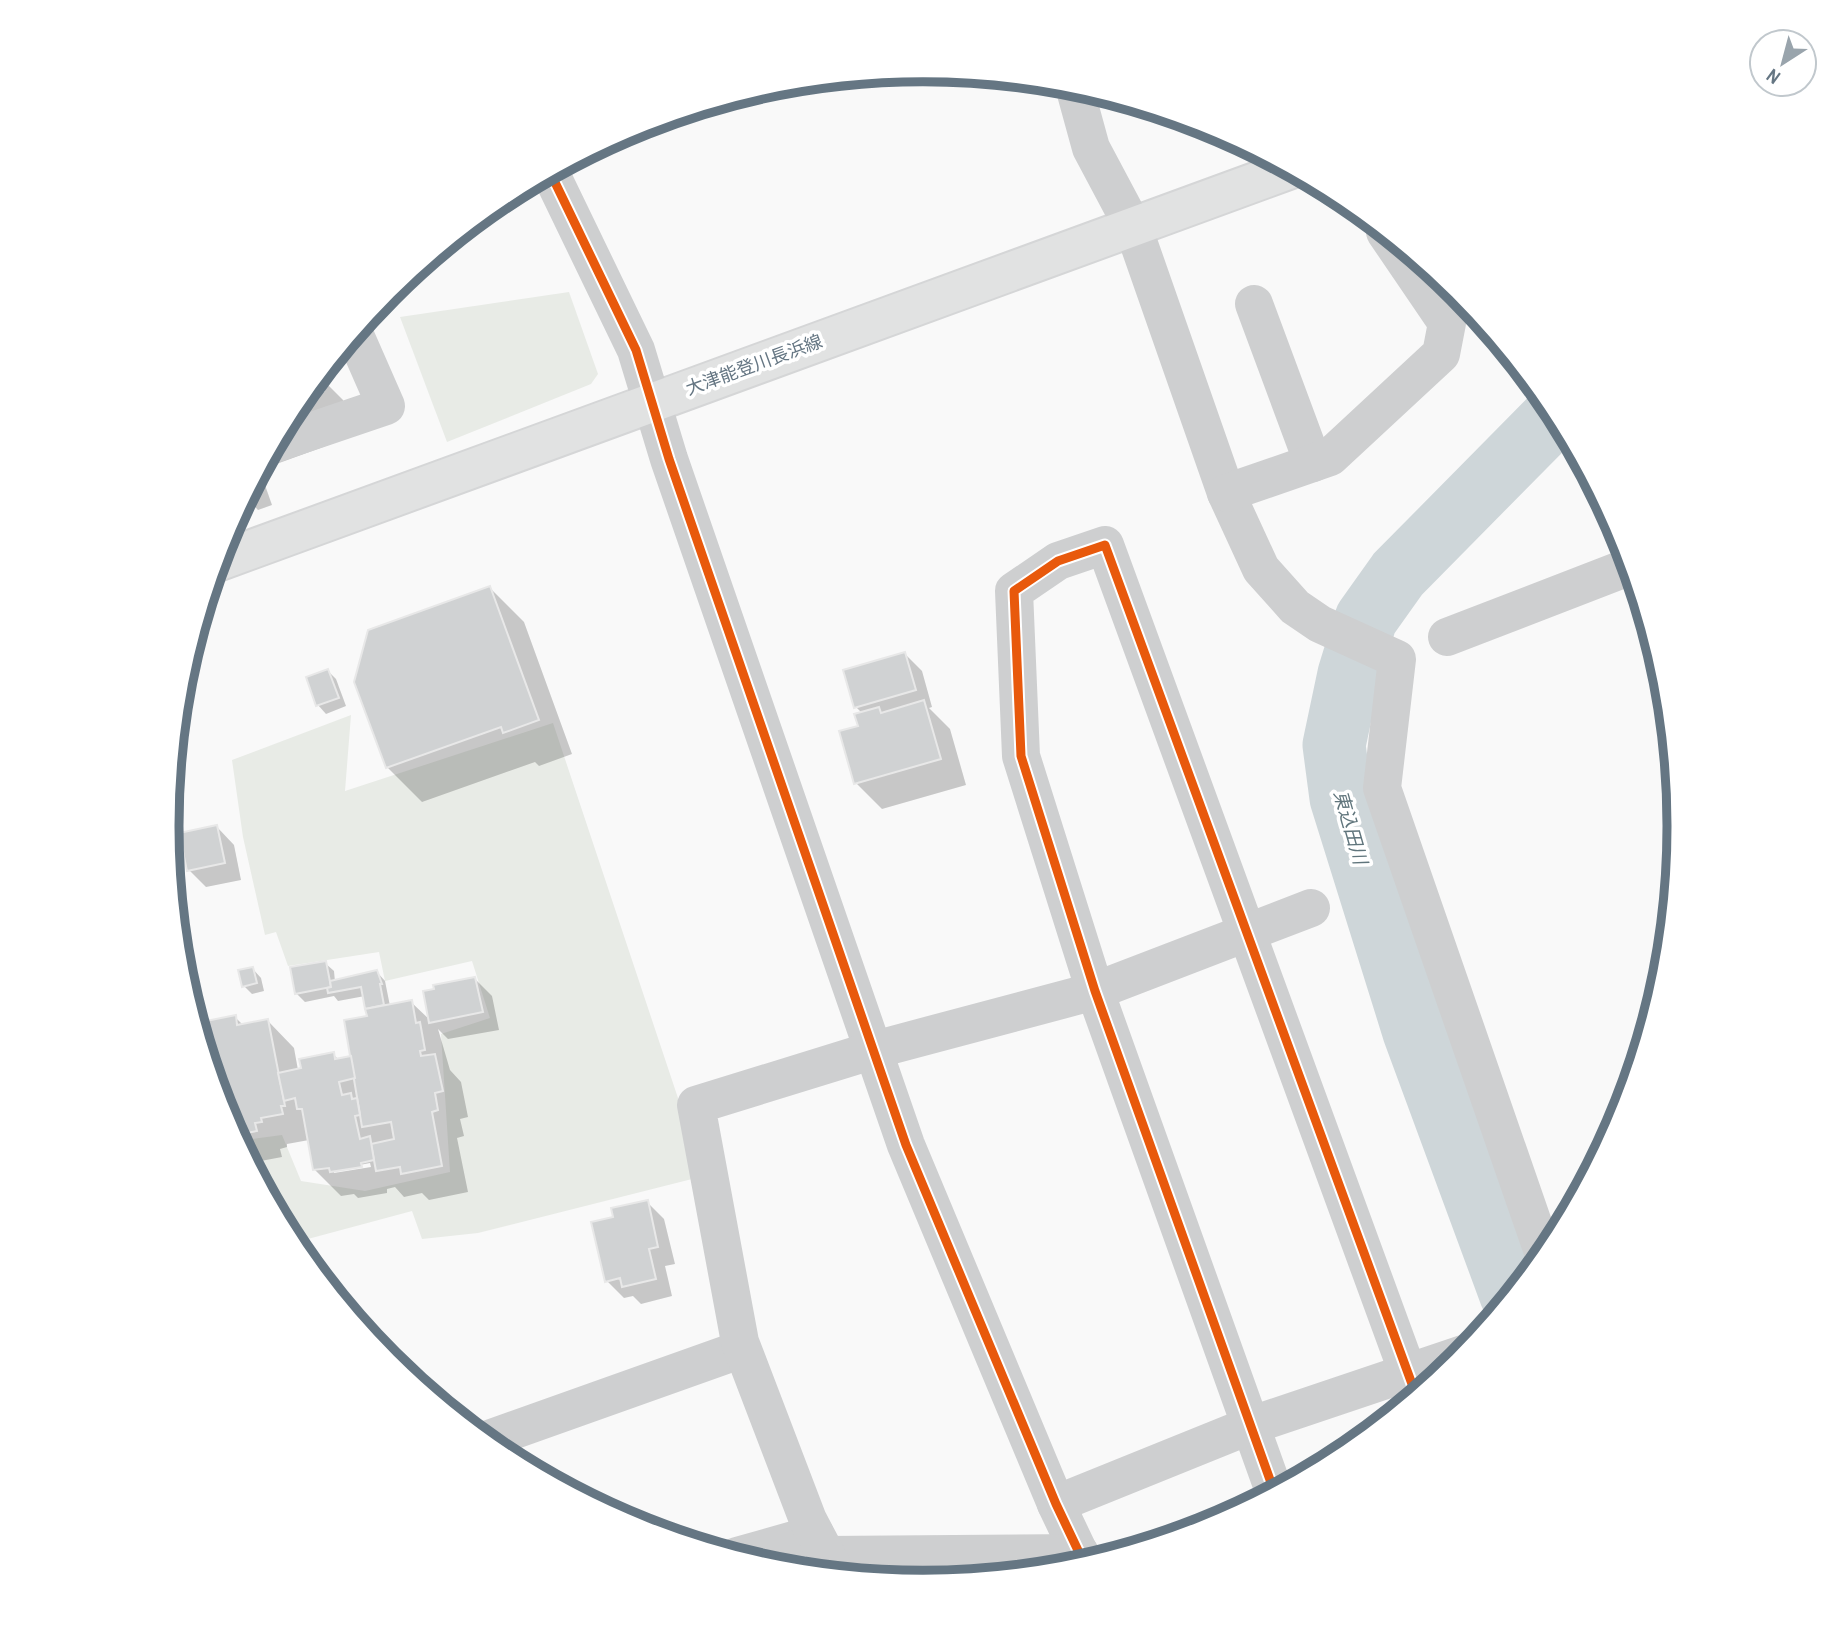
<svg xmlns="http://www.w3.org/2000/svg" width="1846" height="1652" font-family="'Archivo Narrow','Noto Sans JP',sans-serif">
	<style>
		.green { fill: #e8ebe6 }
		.shadow { fill: #0003; fill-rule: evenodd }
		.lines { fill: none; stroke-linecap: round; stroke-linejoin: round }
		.river { stroke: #ced6d9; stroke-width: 63 }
		.building { fill: #d0d2d3; stroke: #e8e8e8; stroke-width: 2 }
		.major-casing { stroke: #d5d6d7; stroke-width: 42 }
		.minor { stroke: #cecfd0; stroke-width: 38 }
		.major { stroke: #e1e2e2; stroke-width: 38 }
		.cycleway-casing { stroke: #fff; stroke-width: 13 }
		.cycleway { stroke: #e8590c; stroke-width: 9 }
		.labels { text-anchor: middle; stroke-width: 7; stroke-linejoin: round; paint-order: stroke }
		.street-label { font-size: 18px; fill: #657683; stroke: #fff }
		.water-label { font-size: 19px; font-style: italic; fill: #60757c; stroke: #fff }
		.rim { fill: none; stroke: #657683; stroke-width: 9 }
	</style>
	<rect width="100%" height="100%" fill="#f9f9f9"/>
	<g class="green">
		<path d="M569,292L598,374L591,384L447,442L400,317Z"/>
		<path d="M351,715L345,791L553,723L704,1176L478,1233L422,1239L412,1211L293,1243L238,1141L282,1135L301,1181L365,1191L450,1172L441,1034L490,1018L472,961L385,981L379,952L288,966L276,932L265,935L243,837L232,760Z"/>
	</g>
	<g class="shadow">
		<path d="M319,376L343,400L349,417L334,443L260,470L295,406Z"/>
		<path d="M260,471L272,505L258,510L246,497Z"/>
		<path d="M490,588L524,622L572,754L539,766L535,762L422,802L387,767Z"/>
		<path d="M905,654L922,671L932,707L929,708L950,729L966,785L882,809L856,783L862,713L856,707Z"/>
		<path d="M328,671L336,679L346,706L326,714L318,705Z"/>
		<path d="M217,827L234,845L241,880L206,887L189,870Z"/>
		<path d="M325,963L334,971L335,982L377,972L385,981L390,1006L411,1002L431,1021L475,979L492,996L499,1030L448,1039L438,1029L450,1070L461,1082L468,1117L460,1119L464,1136L457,1138L468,1192L429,1200L422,1193L404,1197L395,1187L387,1189V1193L358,1198L354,1194L341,1196L315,1170L309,1140L287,1144V1147L280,1149L282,1157L250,1163L224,1115L235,1017L244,1026L268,1021L294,1048L298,1070L333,1054L339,1060L353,1058L369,1018L365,996L338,1001L334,996L305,1002L296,993ZM370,1163L371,1167L334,1173V1170Z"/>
		<path d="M253,969L261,978L264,991L252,994L244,986Z"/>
		<path d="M647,1202L664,1219L675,1264L665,1266L672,1296L641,1304L633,1296L624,1298L607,1281L615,1218Z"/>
		<path d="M795,1551L813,1571L775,1567L758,1562Z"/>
	</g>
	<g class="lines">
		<path class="river" d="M1511,1295L1414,1032L1341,798L1334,745L1349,674L1366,619L1398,574L1556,414"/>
	</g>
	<g class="building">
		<path d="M319,376L324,391L303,399L309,417L284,426L295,406Z"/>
		<path d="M490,586L539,720L503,733L501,727L386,768L354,682L368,630Z"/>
		<path d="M905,652L916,690L854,708L843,670Z"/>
		<path d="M328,669L339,698L316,706L306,677Z"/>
		<path d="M924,700L941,759L854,784L839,731L858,726L854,714L879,707L881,713Z"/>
		<path d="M217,825L225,863L187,871L179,833Z"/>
		<path d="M326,961L331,987L295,994L290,967Z"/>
		<path d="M253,967L257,983L242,987L238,970Z"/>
		<path d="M377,970L382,984H380L384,1005L365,1009L361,987L328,993L327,988L331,987L330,981Z"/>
		<path d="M475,977L483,1012L429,1023L423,991L434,989L433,985Z"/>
		<path d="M412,1000L416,1023L420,1022L425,1050L420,1051L421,1056L435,1054L443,1091L435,1093L438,1110L432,1112L442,1166L401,1174L400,1167L376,1171L371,1144L394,1139L391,1122L362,1127L344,1020L367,1016L365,1009Z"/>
		<path d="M236,1015L237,1025L268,1019L285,1106H281L283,1114L261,1118L262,1122L255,1123L257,1131L235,1135L224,1115L196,1023Z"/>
		<path d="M334,1052L335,1059L351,1056L355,1078L339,1082L342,1095L351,1093L352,1099L357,1098L360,1115L355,1116L360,1139L370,1136L374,1160L361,1163L362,1167L330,1172L329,1168L313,1170L302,1109H297L295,1098L284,1101L278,1073L301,1068L299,1059Z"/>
		<path d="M648,1200L658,1247L649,1249L656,1279L622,1287L620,1278L605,1282L591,1222L613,1217L611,1208Z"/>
		<path d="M795,1549L802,1570L775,1567L755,1561Z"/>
	</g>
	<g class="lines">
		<defs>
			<path id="major" d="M217,562L1291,169"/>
		</defs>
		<use href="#major" class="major-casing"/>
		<g class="minor">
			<path d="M1074,86L1091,148L1133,227L1226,493L1261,569L1295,607L1320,624L1397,659L1382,788L1544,1255"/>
			<path d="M550,172L636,350L669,459L906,1145L1056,1504L1084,1563"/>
			<path d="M1254,304L1313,463"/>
			<path d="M274,444L386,406L354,333"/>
			<path d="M1226,493L1330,457L1441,354L1447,323L1385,232"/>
			<path d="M1447,637L1631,566"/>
			<path d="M489,1439L742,1349"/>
			<path d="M1274,1491L1095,991L1021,756L1014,591L1058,561L1105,545L1416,1395"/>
			<path d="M1056,1504L1249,1426L1463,1354"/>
			<path d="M826,1555L1080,1553"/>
			<path d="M737,1556L815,1534"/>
			<path d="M836,1573L808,1520L740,1342L696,1105L874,1050L1095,991L1311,908"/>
		</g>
		<use href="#major" class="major"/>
		<defs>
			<g id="cycleway">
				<path d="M550,172L636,350L669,459L906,1145L1056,1504L1084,1563"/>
				<path d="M1274,1491L1095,991L1021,756L1014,591L1058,561L1105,545L1416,1395"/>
			</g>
		</defs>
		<use href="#cycleway" class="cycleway-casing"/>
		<use href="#cycleway" class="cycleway"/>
	</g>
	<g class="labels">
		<g class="street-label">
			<text transform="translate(754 365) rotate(-20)" y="6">大津能登川長浜線</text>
		</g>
		<g class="water-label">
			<text transform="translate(1351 827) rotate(74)" y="7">東込田川</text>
		</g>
	</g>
	<path d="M0 0H1846V1652H0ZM179 826a744 744 0 1 1 1488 0a744 744 0 1 1-1488 0Z" fill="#fff" fill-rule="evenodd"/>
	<path class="rim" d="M179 826a744 744 0 1 1 1488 0a744 744 0 1 1-1488 0Z"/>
	<g transform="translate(1783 63) rotate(216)"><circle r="33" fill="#ffffff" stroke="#c1c8cd" stroke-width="2"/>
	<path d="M0-5L12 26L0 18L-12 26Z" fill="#99a4ac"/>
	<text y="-10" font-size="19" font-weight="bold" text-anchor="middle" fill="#657683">N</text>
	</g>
</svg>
